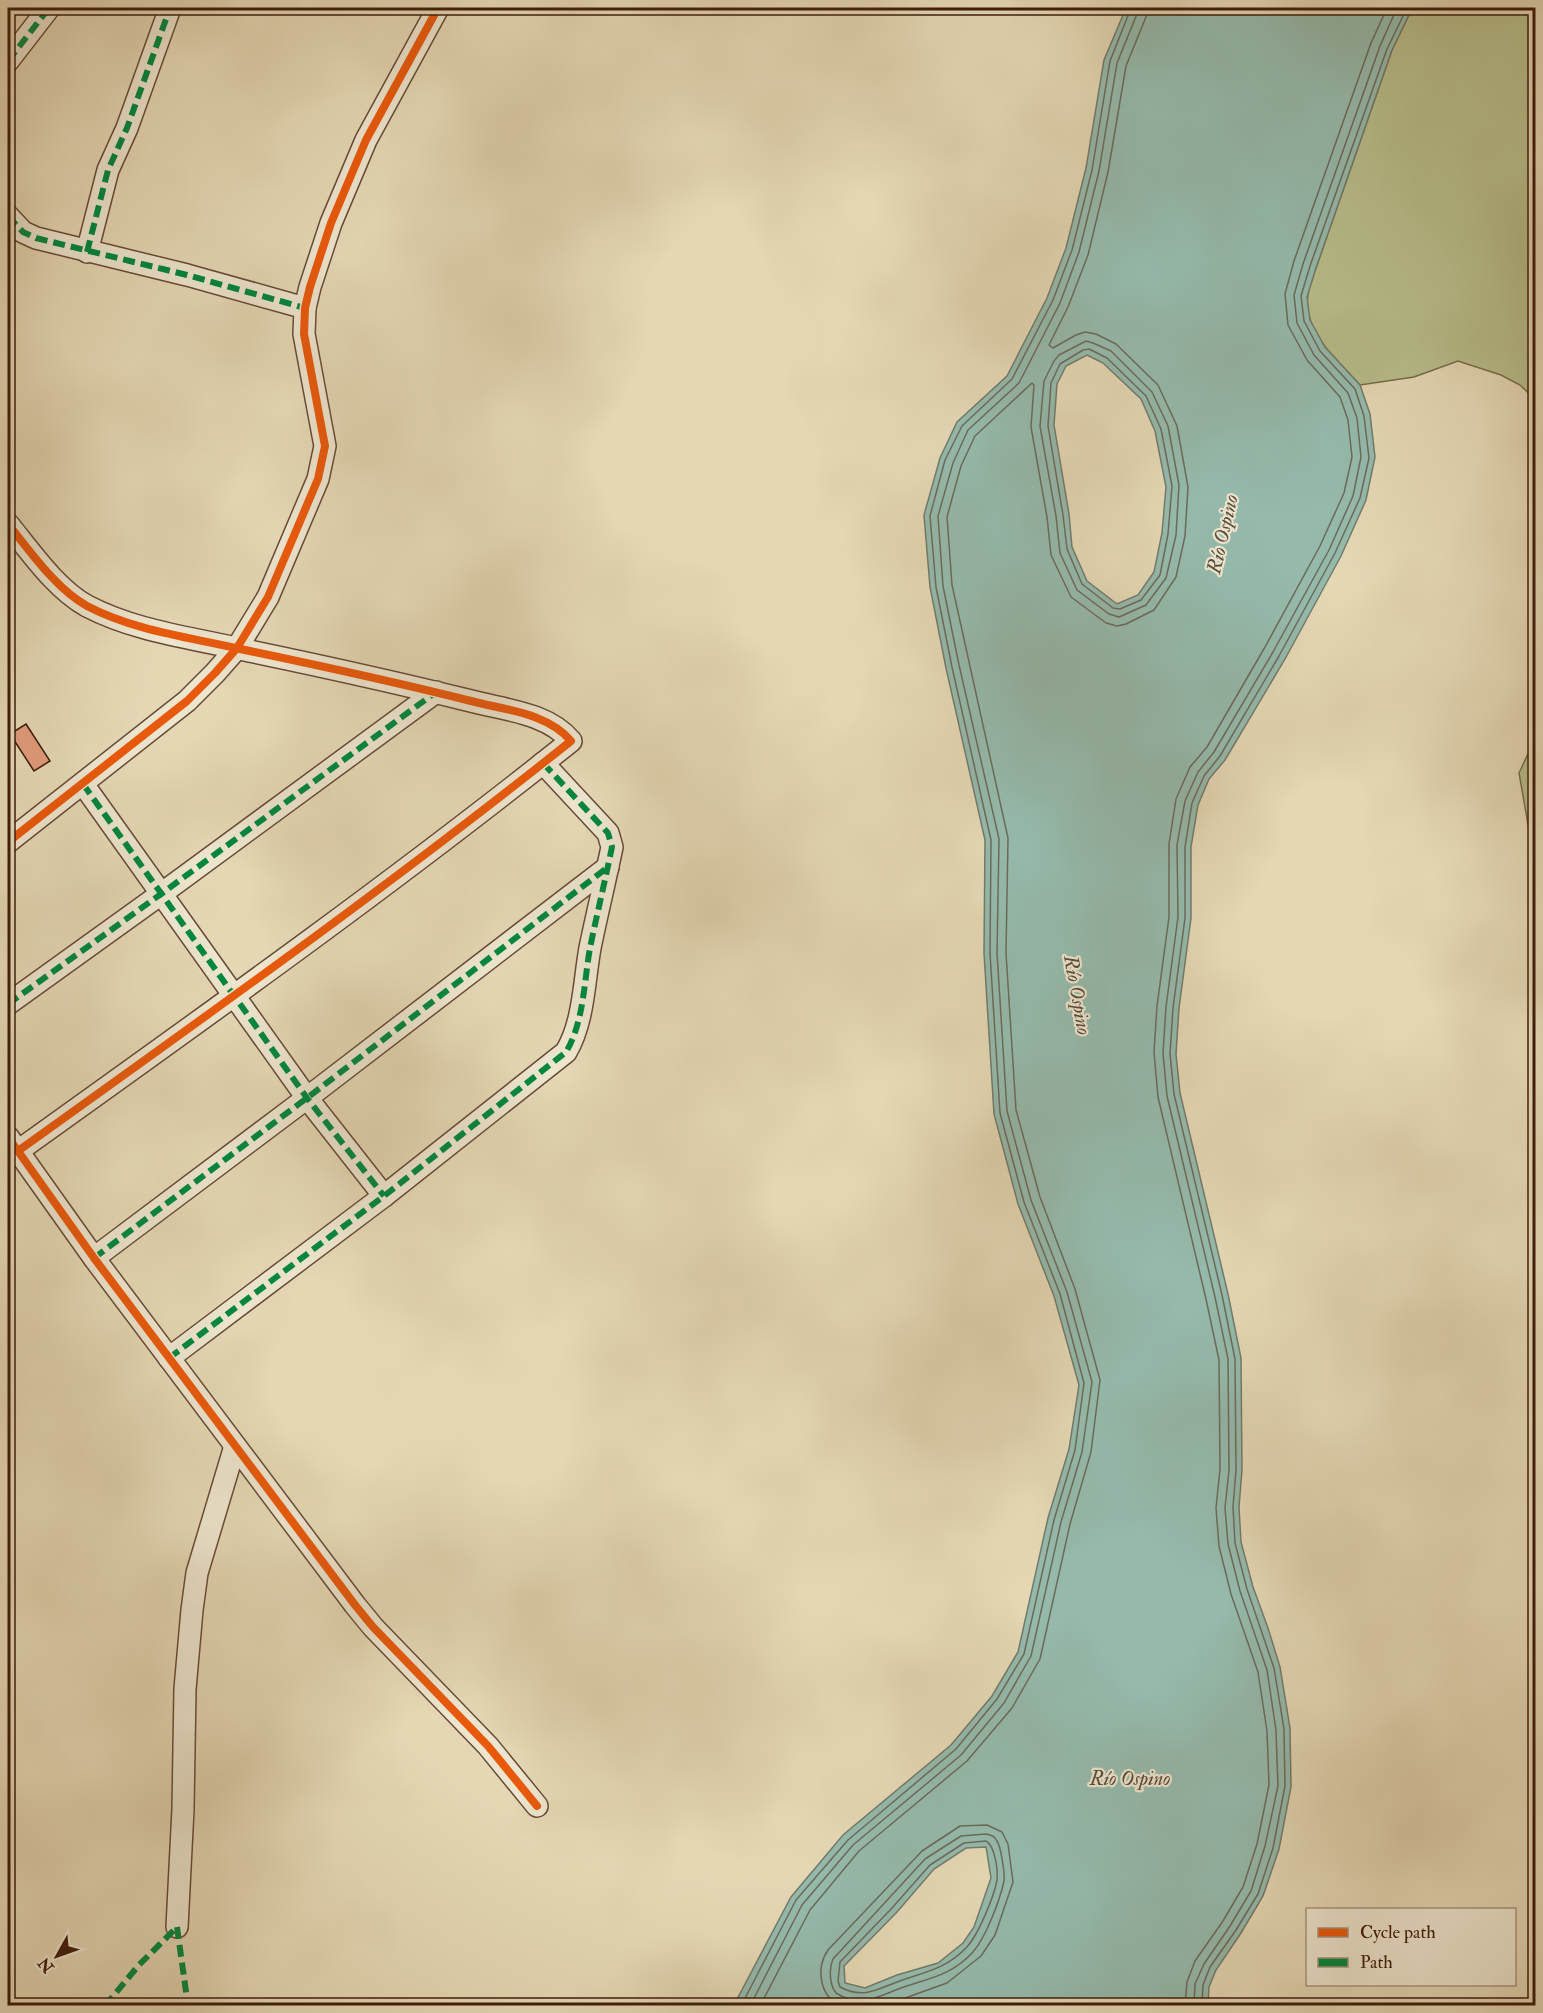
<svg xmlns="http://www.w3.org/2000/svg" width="1543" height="2013" font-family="'IM FELL Double Pica',serif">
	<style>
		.green { fill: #b7bd8b; stroke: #7a6c4c; stroke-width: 1.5 }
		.water { fill: #95baac; stroke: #727b6c; stroke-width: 1.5; fill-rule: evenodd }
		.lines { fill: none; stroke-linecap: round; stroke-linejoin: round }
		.shore { stroke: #6a6b5c; stroke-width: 1.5 }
		.building { fill: #e09c7c; stroke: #3e1c0c; stroke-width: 1.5 }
		.minor-casing { stroke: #684b36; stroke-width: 24 }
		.minor { stroke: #ede5ce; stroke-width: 21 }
		.quiet { stroke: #00873e; stroke-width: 6; stroke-dasharray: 12 6; stroke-linecap: butt }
		.cycleway-casing { stroke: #ede5ce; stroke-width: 11 }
		.cycleway { stroke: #e8590c; stroke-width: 8 }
		.labels { text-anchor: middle; stroke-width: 4.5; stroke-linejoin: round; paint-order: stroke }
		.water-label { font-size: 20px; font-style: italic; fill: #584b3c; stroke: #ede5ce }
	</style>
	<rect width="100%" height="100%" fill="#e4d7b4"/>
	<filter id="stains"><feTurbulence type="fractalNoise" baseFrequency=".00333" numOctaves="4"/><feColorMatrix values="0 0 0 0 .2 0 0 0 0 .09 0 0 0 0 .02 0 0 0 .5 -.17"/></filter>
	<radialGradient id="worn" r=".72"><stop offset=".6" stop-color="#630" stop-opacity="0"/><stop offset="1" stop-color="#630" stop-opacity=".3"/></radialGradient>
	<g class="green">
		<path d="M1415,8H1535V399L1520,385L1501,375L1458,361L1414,377L1360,385C1338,361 1302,331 1308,295C1309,286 1313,277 1316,268L1392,50L1409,15Z"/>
		<path d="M1535,739V846L1529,830L1519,773Z"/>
	</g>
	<path class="water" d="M1126,8H1415L1409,15L1392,50L1316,268L1307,297L1310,320L1325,347L1360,385L1370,414L1375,457L1366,500L1341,556L1285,659L1225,760L1209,779L1198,805L1191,847V918L1179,1008L1176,1054L1180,1093L1228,1294L1241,1358L1242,1470L1239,1507L1241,1542L1253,1587L1268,1628L1280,1667L1290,1728L1291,1787L1279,1849L1263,1896L1241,1933L1216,1970L1209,1987L1208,2005H734L791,1897L843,1835L951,1745L992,1696L1018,1652L1048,1518L1069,1449L1079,1385L1054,1296L1018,1204L994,1114L984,953L985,840L946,668L930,587L924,515L940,458L957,422L1007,376L1047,298L1066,248L1086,168L1104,60ZM1087,355L1103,363L1141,399L1155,431L1166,487L1162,533L1154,572L1138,595L1117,604L1087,581L1072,547L1069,514L1054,425L1057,384L1066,366ZM986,1847L991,1878L974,1927L963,1943L938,1963L897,1975L865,1988L845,1983L844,1966L897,1912L934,1869L966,1848Z"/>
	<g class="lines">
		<g class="shore">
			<path d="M1086,341L1093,343L1111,351L1152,392L1168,426L1179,485L1176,535L1166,578L1146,605L1119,617L1109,614L1077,590L1060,553L1056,516L1040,426L1044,381L1054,361L1059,355Z"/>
			<path d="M1089,349L1107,358L1146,396L1161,429L1172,486L1168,534L1160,575L1141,600L1120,609L1113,608L1082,584L1067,549L1063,515L1048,426L1051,383L1060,364L1083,350Z"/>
			<path d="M986,1834C991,1835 995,1836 997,1841C1001,1847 1005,1874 1004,1881C1000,1900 986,1937 973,1952C951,1976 929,1978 901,1988C876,1997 861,2009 836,1993C829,1984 829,1969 833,1959L925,1859L961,1836Z"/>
			<path d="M986,1841C995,1846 998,1870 997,1880C994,1897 978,1935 967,1947C945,1970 924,1972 897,1982C875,1990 863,1999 840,1987L838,1981L840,1962L892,1908L930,1865L964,1843Z"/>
			<path d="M741,2006L796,1900L848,1840L956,1749L997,1699L1024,1654L1054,1520L1075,1450L1084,1383L1060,1294L1024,1202L1000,1113L990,953L991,840L952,667L936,587L930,516L945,460L962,426L1012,379L1053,300L1072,250L1092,170L1110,61L1131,8"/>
			<path d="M750,2006L802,1905L853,1845L961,1755L1004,1703L1031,1656L1061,1522L1082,1452L1092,1382L1067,1292L1031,1200L1007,1111L997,953L999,839L959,665L943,586L938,516L953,463L968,430L1019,383L1060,303L1079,252L1099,171L1117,63L1137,14L1138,8"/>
			<path d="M760,2006L810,1910L859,1851L967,1761L1012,1708L1040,1659L1070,1524L1091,1452L1100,1380L1075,1289L1040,1197L1016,1110L1006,953L1008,838L952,585L947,517L961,466L975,436L1032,383L1034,385L1031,427L1047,517L1051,555L1071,597L1106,623L1117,626L1126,624L1154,610L1176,577L1185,536L1188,487L1177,426L1158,385L1116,344L1096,334L1085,332L1076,335L1053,348L1049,345L1068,307L1088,255L1108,172L1126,66L1146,17L1147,8"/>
			<path d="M843,2006C820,1999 815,1969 828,1950L922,1851L960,1826L987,1825L1002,1832L1008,1844L1013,1882L995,1935L981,1956L947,1983L883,2006"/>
			<path d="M1185,2006L1187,1982L1195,1961L1223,1921L1243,1887L1257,1844L1269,1785L1267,1731L1258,1672L1231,1594L1219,1546L1216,1508L1220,1469L1219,1360L1206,1299L1158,1097L1154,1052L1157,1006L1169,917V844L1176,799L1190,767L1207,747L1265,647L1320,546L1344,493L1352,457L1348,420L1340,397L1307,360L1288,325L1285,294L1294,261L1371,43L1387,8"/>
			<path d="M1194,2006L1195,1984L1204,1964L1230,1926L1251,1891L1265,1846L1278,1786L1276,1730L1267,1670L1240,1591L1228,1544L1225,1508L1229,1470L1228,1359L1215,1297L1167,1096L1163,1053L1166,1007L1178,917L1177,845L1185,801L1198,772L1214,752L1273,652L1329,550L1353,496L1361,457L1357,418L1348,393L1314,355L1297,323L1294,295L1303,264L1380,46L1397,8"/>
			<path d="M1202,2006L1203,1985L1210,1967L1236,1930L1258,1894L1273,1848L1285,1786L1284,1729L1274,1668L1247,1589L1235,1543L1233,1507L1236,1470L1235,1359L1222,1295L1174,1094L1170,1054L1173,1008L1185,918V847L1192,803L1204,776L1220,756L1279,656L1335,553L1360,498L1369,458L1364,416L1355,389L1320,351L1304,321L1301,296L1310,266L1387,49L1407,8"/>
		</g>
	</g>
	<path class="building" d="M26,724L50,761L34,771L10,734Z"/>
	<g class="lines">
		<defs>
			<g id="minor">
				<path d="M8,61L49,8"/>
				<path d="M8,216L23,232L36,238L187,275L305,308"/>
				<path d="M87,252L108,170L127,128L170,8"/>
				<path d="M8,524C30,551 56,589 87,606C135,631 188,637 240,649C317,665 395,682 471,701C505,710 548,713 571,741C392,884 205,1017 18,1151"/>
				<path d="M83,784L307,1098L384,1196"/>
				<path d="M8,842L187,701L215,673L237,648L268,597L318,479L325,446L304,334L305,308L310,287L331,223L366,140L438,8"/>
				<path d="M8,1004L161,894L436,692"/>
				<path d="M8,1137L94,1258L355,1605L373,1627L488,1746L537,1806"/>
				<path d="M94,1258L307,1098L608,867"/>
				<path d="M169,1358L384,1196L566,1052C584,1022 584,981 590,948C597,914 605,881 612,847L608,833L543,763"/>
				<path d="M177,1927L183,1809L185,1689L192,1610L197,1573L235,1446"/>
			</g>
		</defs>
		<use href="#minor" class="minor-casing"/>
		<use href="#minor" class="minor"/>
		<g class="quiet">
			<path d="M8,61L49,8"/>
			<path d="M8,216L23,232L36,238L187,275L305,308"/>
			<path d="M87,252L108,170L127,128L170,8"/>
			<path d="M83,784L307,1098L384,1196"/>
			<path d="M8,1004L161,894L436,692"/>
			<path d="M94,1258L307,1098L608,867"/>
			<path d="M169,1358L384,1196L566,1052C584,1022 584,981 590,948C597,914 605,881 612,847L608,833L543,763"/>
			<path d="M177,1927L188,2006"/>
			<path d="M105,2006L138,1966L177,1927"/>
		</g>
		<defs>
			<g id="cycleway">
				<path d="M8,524C30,551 56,589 87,606C135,631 188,637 240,649C317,665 395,682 471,701C505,710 548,713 571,741C392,884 205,1017 18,1151"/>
				<path d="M8,842L187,701L215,673L237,648L268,597L318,479L325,446L304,334L305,308L310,287L331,223L366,140L438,8"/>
				<path d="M8,1137L94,1258L355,1605L373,1627L488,1746L537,1806"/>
			</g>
		</defs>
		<use href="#cycleway" class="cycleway-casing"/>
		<use href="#cycleway" class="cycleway"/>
	</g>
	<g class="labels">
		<g class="water-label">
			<text transform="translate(1222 534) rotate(-77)" y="7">Río Ospino</text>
			<text transform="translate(1078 995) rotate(80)" y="7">Río Ospino</text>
			<text x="1130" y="1785">Río Ospino</text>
		</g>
	</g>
	<rect width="1543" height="2013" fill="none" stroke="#e4d7b4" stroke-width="30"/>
	<rect x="9" y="9" width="1525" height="1995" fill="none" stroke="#3e1c0c" stroke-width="3"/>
	<rect x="15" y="15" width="1513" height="1983" fill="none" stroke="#3e1c0c" stroke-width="1.5"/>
	<rect x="1306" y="1908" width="210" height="78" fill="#ede5ce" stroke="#a79580" stroke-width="1.5"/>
	<rect x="1318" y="1928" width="30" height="9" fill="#e8590c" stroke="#a79580" stroke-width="1.5"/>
	<text x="1360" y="1938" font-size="18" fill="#3e1c0c">Cycle path</text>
	<rect x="1318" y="1958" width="30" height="9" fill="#00873e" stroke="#a79580" stroke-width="1.5"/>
	<text x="1360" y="1968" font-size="18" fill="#3e1c0c">Path</text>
	<g transform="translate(57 1956) rotate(230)" stroke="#ede5ce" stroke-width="4.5" paint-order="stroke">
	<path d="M0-4.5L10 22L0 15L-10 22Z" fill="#3e1c0c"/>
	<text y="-9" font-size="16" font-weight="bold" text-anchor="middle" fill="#3e1c0c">N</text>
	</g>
	<rect width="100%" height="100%" filter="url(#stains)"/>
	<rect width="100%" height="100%" fill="url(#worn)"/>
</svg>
